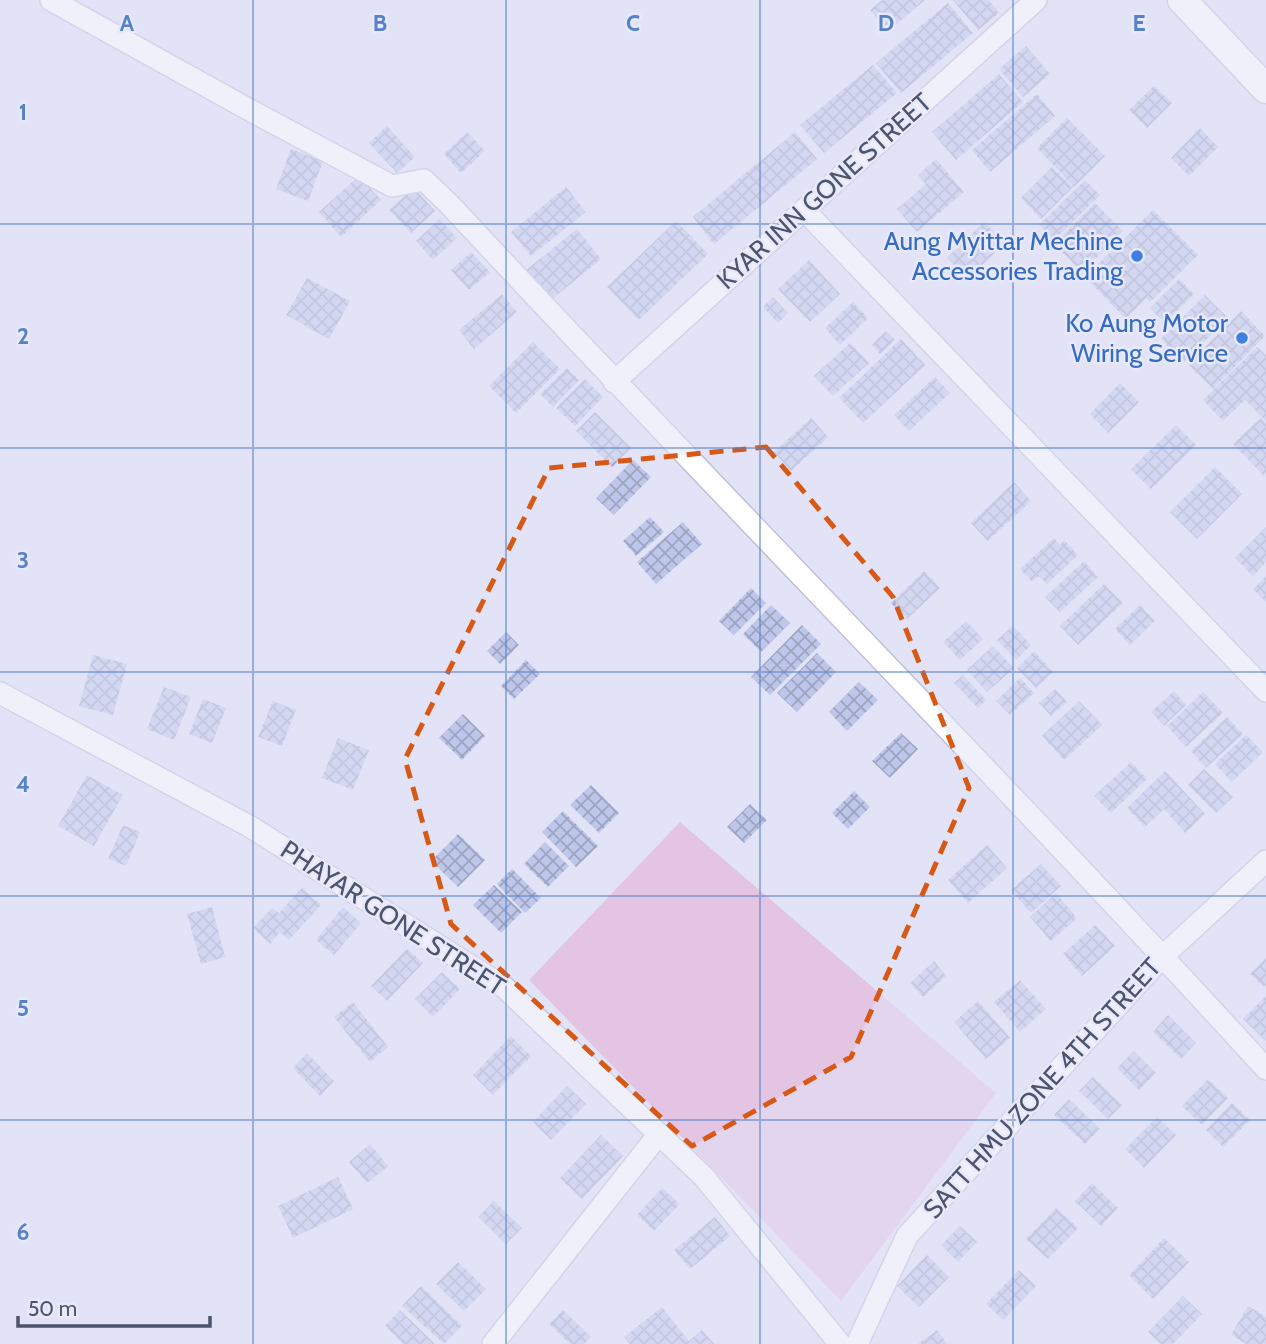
<svg xmlns="http://www.w3.org/2000/svg" width="1266" height="1344" font-family="Cabin,sans-serif">
	<style>
		.green { fill: #e3c4e3 }
		.building { fill: url(#building-cross-hatch) }
		.lines { fill: none; stroke-linecap: round; stroke-linejoin: round }
		.minor-casing { stroke: #bec1d8; stroke-width: 24 }
		.secondary-casing { stroke: #bfc3df; stroke-width: 31 }
		.minor { stroke: #fff; stroke-width: 21 }
		.secondary { stroke: #fff; stroke-width: 28 }
		.marked { fill: none; stroke: #d85916; stroke-width: 5; stroke-dasharray: 14 9; stroke-linejoin: round }
		.grid { fill: none; stroke: #5782c7; stroke-width: 2; stroke-opacity: 0.55 }
		.shop-dot { fill: #3f7fe0; stroke: #e8e8fc; stroke-width: 2.5 }
		.labels { text-anchor: middle; stroke-width: 5; stroke-linejoin: round; paint-order: stroke }
		.street-label { font-size: 26px; fill: #4d556c; stroke: #e8e8fc }
		.shop-label { font-size: 26px; fill: #366cbe; stroke: #e8e8fc; text-anchor: end }
		.grid-label { font-size: 23px; text-anchor: middle; font-weight: bold; fill: #5782c7; stroke: #e8e8fc; stroke-width: 5; stroke-linejoin: round; paint-order: stroke }
	</style>
	<defs>
		<pattern id="building-cross-hatch" width="8" height="8" patternUnits="userSpaceOnUse" patternTransform="scale(1.75)"><rect width="8" height="8" fill="#bec7ea"/><path d="M0 0l8 8M0 8l8-8" fill="none" stroke="#9da4c2"/></pattern>
	</defs>
	<rect width="100%" height="100%" fill="#e3e3f8"/>
	<path class="green" d="M680,822L996,1093L841,1301L529,980Z"/>
	<g class="building">
		<path d="M882,0H925L888,31L870,10Z"/>
		<path d="M953,0H989L999,13L978,30Z"/>
		<path d="M948,3L973,33L901,93L876,63Z"/>
		<path d="M1026,46L1050,74L1023,97L999,69Z"/>
		<path d="M873,65L897,93L824,153L800,125Z"/>
		<path d="M999,74L1023,102L956,160L932,132Z"/>
		<path d="M1154,86L1172,103L1147,128L1129,110Z"/>
		<path d="M1037,94L1055,116L990,172L972,150Z"/>
		<path d="M1067,118L1105,156L1074,187L1037,148Z"/>
		<path d="M387,126L415,157L397,173L369,143Z"/>
		<path d="M1200,128L1218,147L1189,176L1171,158Z"/>
		<path d="M467,132L485,151L461,173L444,154Z"/>
		<path d="M795,132L817,159L714,244L693,217Z"/>
		<path d="M291,149L323,161L308,201L276,189Z"/>
		<path d="M936,159L964,192L917,232L897,209L926,184L918,175Z"/>
		<path d="M1052,167L1073,187L1041,219L1021,198Z"/>
		<path d="M359,176L381,200L341,237L319,212Z"/>
		<path d="M1085,180L1100,195L1054,240L1039,225Z"/>
		<path d="M566,187L586,212L531,256L511,232Z"/>
		<path d="M414,188L435,211L411,233L389,210Z"/>
		<path d="M1095,203L1123,231L1082,272L1054,244Z"/>
		<path d="M1153,210L1198,255L1150,302L1146,298L1126,319L1085,277Z"/>
		<path d="M440,219L457,238L433,260L416,241Z"/>
		<path d="M676,221L708,254L639,320L607,287Z"/>
		<path d="M984,222L1005,243L968,279L947,258Z"/>
		<path d="M577,229L601,259L550,301L526,270Z"/>
		<path d="M471,252L490,272L469,290L451,270Z"/>
		<path d="M809,260L840,294L810,322L778,289Z"/>
		<path d="M307,278L350,301L329,339L286,315Z"/>
		<path d="M1179,279L1194,294L1165,323L1150,308Z"/>
		<path d="M502,294L517,312L474,349L459,330Z"/>
		<path d="M1205,295L1228,318L1184,362L1161,339Z"/>
		<path d="M773,297L788,313L778,323L763,307Z"/>
		<path d="M853,302L868,318L840,345L825,328Z"/>
		<path d="M1241,311L1265,336L1213,389L1188,364Z"/>
		<path d="M886,331L895,340L880,354L872,345Z"/>
		<path d="M901,339L925,365L863,423L839,398Z"/>
		<path d="M533,342L560,369L516,413L489,386Z"/>
		<path d="M850,343L869,363L833,396L814,376Z"/>
		<path d="M1257,347L1266,355V421L1245,400L1223,421L1203,400Z"/>
		<path d="M567,368L579,380L553,407L540,394Z"/>
		<path d="M935,377L950,393L909,431L894,415Z"/>
		<path d="M585,379L603,397L575,426L556,408Z"/>
		<path d="M1120,383L1139,402L1108,433L1090,414Z"/>
		<path d="M595,412L631,448L612,467L576,431Z"/>
		<path d="M811,418L828,437L791,471L774,452Z"/>
		<path d="M1261,418L1266,423V473L1264,476L1233,444Z"/>
		<path d="M1176,425L1196,445L1151,489L1131,469Z"/>
		<path d="M633,460L651,477L614,515L596,498Z"/>
		<path d="M1215,467L1242,494L1197,539L1170,512Z"/>
		<path d="M1014,482L1031,501L988,541L971,523Z"/>
		<path d="M650,517L664,532L636,556L623,541Z"/>
		<path d="M683,522L702,544L656,584L637,562Z"/>
		<path d="M1266,527V562L1253,576L1235,558Z"/>
		<path d="M1054,538L1060,545L1064,540L1078,555L1047,584L1039,576L1032,582L1020,569Z"/>
		<path d="M1084,561L1098,577L1060,612L1045,597Z"/>
		<path d="M924,571L940,588L907,619L891,603Z"/>
		<path d="M1266,576V602L1253,589Z"/>
		<path d="M1104,584L1123,603L1078,645L1060,626Z"/>
		<path d="M751,588L766,603L734,635L719,621Z"/>
		<path d="M771,605L790,623L761,652L743,634Z"/>
		<path d="M1140,605L1155,621L1130,645L1115,629Z"/>
		<path d="M966,621L983,639L960,660L943,642Z"/>
		<path d="M802,625L821,644L770,695L751,677Z"/>
		<path d="M1013,626L1031,645L1016,660L997,640Z"/>
		<path d="M506,632L519,645L500,664L487,651Z"/>
		<path d="M993,646L1014,668L987,692L967,670Z"/>
		<path d="M1034,651L1053,672L1036,688L1017,668Z"/>
		<path d="M817,653L836,672L797,712L777,693Z"/>
		<path d="M93,655L127,664L113,715L79,706Z"/>
		<path d="M526,660L540,674L514,699L501,686Z"/>
		<path d="M963,675L986,700L978,708L954,683Z"/>
		<path d="M1020,678L1034,693L1010,715L996,701Z"/>
		<path d="M859,682L878,700L847,731L829,712Z"/>
		<path d="M164,687L191,697L174,740L147,729Z"/>
		<path d="M1055,689L1067,702L1051,716L1039,703Z"/>
		<path d="M1174,691L1186,705L1164,726L1151,712Z"/>
		<path d="M1203,692L1223,713L1186,747L1167,726Z"/>
		<path d="M203,699L226,708L212,743L189,734Z"/>
		<path d="M273,701L296,710L282,746L258,737Z"/>
		<path d="M1079,701L1102,725L1064,760L1042,736Z"/>
		<path d="M463,714L485,736L462,760L439,738Z"/>
		<path d="M1227,717L1243,734L1206,768L1191,751Z"/>
		<path d="M901,733L918,749L890,778L872,761Z"/>
		<path d="M1246,735L1263,752L1232,782L1215,764Z"/>
		<path d="M338,738L369,750L353,790L322,778Z"/>
		<path d="M1131,762L1147,779L1111,813L1094,796Z"/>
		<path d="M1204,769L1233,797L1216,813L1188,785Z"/>
		<path d="M1165,771L1205,814L1185,833L1164,809L1145,827L1127,808Z"/>
		<path d="M87,775L123,795L94,846L58,826Z"/>
		<path d="M591,785L619,813L599,833L570,805Z"/>
		<path d="M854,791L870,807L848,829L832,813Z"/>
		<path d="M750,804L767,820L744,843L727,827Z"/>
		<path d="M563,811L598,846L576,867L542,832Z"/>
		<path d="M123,825L140,832L126,866L108,859Z"/>
		<path d="M458,834L485,860L458,887L431,861Z"/>
		<path d="M545,842L569,866L548,887L524,864Z"/>
		<path d="M987,845L1007,868L968,903L948,880Z"/>
		<path d="M1041,864L1061,886L1031,913L1011,890Z"/>
		<path d="M512,869L541,898L525,913L497,884Z"/>
		<path d="M494,885L522,912L501,933L473,905Z"/>
		<path d="M302,888L321,905L289,940L280,932L270,944L253,928L272,908L279,913Z"/>
		<path d="M1056,893L1077,918L1051,941L1030,917Z"/>
		<path d="M212,907L225,957L201,964L187,914Z"/>
		<path d="M343,907L361,923L334,955L316,940Z"/>
		<path d="M1095,925L1115,946L1082,976L1063,954Z"/>
		<path d="M407,949L423,963L387,1001L371,986Z"/>
		<path d="M1266,958V985L1264,987L1250,974Z"/>
		<path d="M934,961L946,976L923,997L910,983Z"/>
		<path d="M442,972L460,989L433,1017L415,999Z"/>
		<path d="M1020,980L1046,1009L1020,1032L994,1002Z"/>
		<path d="M1266,996V1041L1243,1019Z"/>
		<path d="M978,1001L1010,1038L986,1059L954,1022Z"/>
		<path d="M353,1002L388,1047L370,1062L334,1017Z"/>
		<path d="M1168,1015L1196,1043L1181,1059L1153,1032Z"/>
		<path d="M511,1036L531,1056L493,1095L473,1075Z"/>
		<path d="M1134,1051L1156,1073L1139,1090L1117,1068Z"/>
		<path d="M307,1053L334,1081L320,1096L293,1068Z"/>
		<path d="M1093,1077L1122,1105L1108,1119L1079,1091Z"/>
		<path d="M1208,1079L1228,1098L1202,1125L1182,1106Z"/>
		<path d="M567,1086L586,1104L551,1140L533,1122Z"/>
		<path d="M1069,1099L1100,1129L1085,1144L1054,1115Z"/>
		<path d="M1232,1103L1250,1120L1223,1147L1206,1130Z"/>
		<path d="M1157,1117L1176,1135L1144,1168L1125,1149Z"/>
		<path d="M601,1135L623,1156L582,1199L560,1178Z"/>
		<path d="M370,1144L388,1166L367,1183L349,1162Z"/>
		<path d="M338,1177L353,1209L293,1238L278,1206Z"/>
		<path d="M1092,1183L1118,1208L1101,1226L1075,1201Z"/>
		<path d="M662,1188L680,1204L654,1231L637,1215Z"/>
		<path d="M494,1201L522,1228L506,1244L478,1217Z"/>
		<path d="M1056,1208L1078,1228L1048,1259L1026,1239Z"/>
		<path d="M715,1217L730,1236L690,1269L674,1250Z"/>
		<path d="M960,1226L977,1242L958,1262L941,1245Z"/>
		<path d="M1164,1238L1189,1262L1153,1299L1129,1275Z"/>
		<path d="M927,1255L949,1277L919,1307L897,1286Z"/>
		<path d="M458,1262L486,1289L464,1311L436,1284Z"/>
		<path d="M1019,1270L1036,1286L1003,1320L986,1304Z"/>
		<path d="M421,1286L462,1326L444,1344L402,1306Z"/>
		<path d="M1183,1296L1202,1314L1173,1344H1161L1148,1332Z"/>
		<path d="M1248,1306L1266,1317V1344H1246L1231,1335Z"/>
		<path d="M662,1307L689,1341L702,1330L714,1344H630L624,1337Z"/>
		<path d="M400,1310L435,1344H403L385,1326Z"/>
		<path d="M563,1310L591,1337L584,1344H570L549,1324Z"/>
		<path d="M937,1330L947,1344H918Z"/>
	</g>
	<g class="lines">
		<defs>
			<g id="minor">
				<path d="M51,0L257,114L392,186L424,180L450,205C719,495 999,776 1266,1069"/>
				<path d="M804,210L1266,691"/>
				<path d="M614,382L1036,0"/>
				<path d="M0,693L249,826L504,987L704,1177L840,1344"/>
				<path d="M493,1344L659,1134"/>
				<path d="M857,1344L907,1236L1163,956L1266,861"/>
			</g>
			<path id="secondary" d="M1182,0L1266,89"/>
		</defs>
		<use href="#minor" class="minor-casing"/>
		<use href="#secondary" class="secondary-casing"/>
		<use href="#minor" class="minor"/>
		<use href="#secondary" class="secondary"/>
	</g>
	<path d="M0 0H1266V1344H0ZM766,447L893,597L969,788L851,1057L692,1146L451,924L405,759L549,468Z" fill="#e3e3f8" fill-opacity=".55" fill-rule="evenodd"/>
	<path class="marked" d="M766,447L893,597L969,788L851,1057L692,1146L451,924L405,759L549,468Z"/>
	<path class="grid" d="M253,0V1344M506,0V1344M760,0V1344M1013,0V1344M0,224H1266M0,448H1266M0,672H1266M0,896H1266M0,1120H1266"/>
	<g class="shop-dot">
		<circle cx="1137" cy="256" r="7"/>
		<circle cx="1242" cy="338" r="7"/>
	</g>
	<g class="labels">
		<g class="street-label">
			<text transform="translate(824 191) rotate(-42)" y="9">KYAR INN GONE STREET</text>
			<text transform="translate(393 918) rotate(33)" y="9">PHAYAR GONE STREET</text>
			<text transform="translate(1042 1088) rotate(-48)" y="9">SATT HMU ZONE 4TH STREET</text>
		</g>
		<g class="shop-label">
			<text x="1123" y="250">Aung Myittar Mechine<tspan x="1123" dy="30">Accessories Trading</tspan></text>
			<text x="1228" y="332">Ko Aung Motor<tspan x="1228" dy="30">Wiring Service</tspan></text>
		</g>
	</g>
	<g class="grid-label">
		<text x="127" y="31">A</text>
		<text x="380" y="31">B</text>
		<text x="633" y="31">C</text>
		<text x="886" y="31">D</text>
		<text x="1139" y="31">E</text>
		<text x="23" y="120">1</text>
		<text x="23" y="344">2</text>
		<text x="23" y="568">3</text>
		<text x="23" y="792">4</text>
		<text x="23" y="1016">5</text>
		<text x="23" y="1240">6</text>
	</g>
	<path d="M18 1316v10h192v-10" fill="none" stroke="#4d556c" stroke-width="3.5"/>
	<text x="28" y="1316" font-size="21" fill="#4d556c" stroke="#e8e8fc" stroke-width="5" paint-order="stroke">50 m</text>
</svg>
